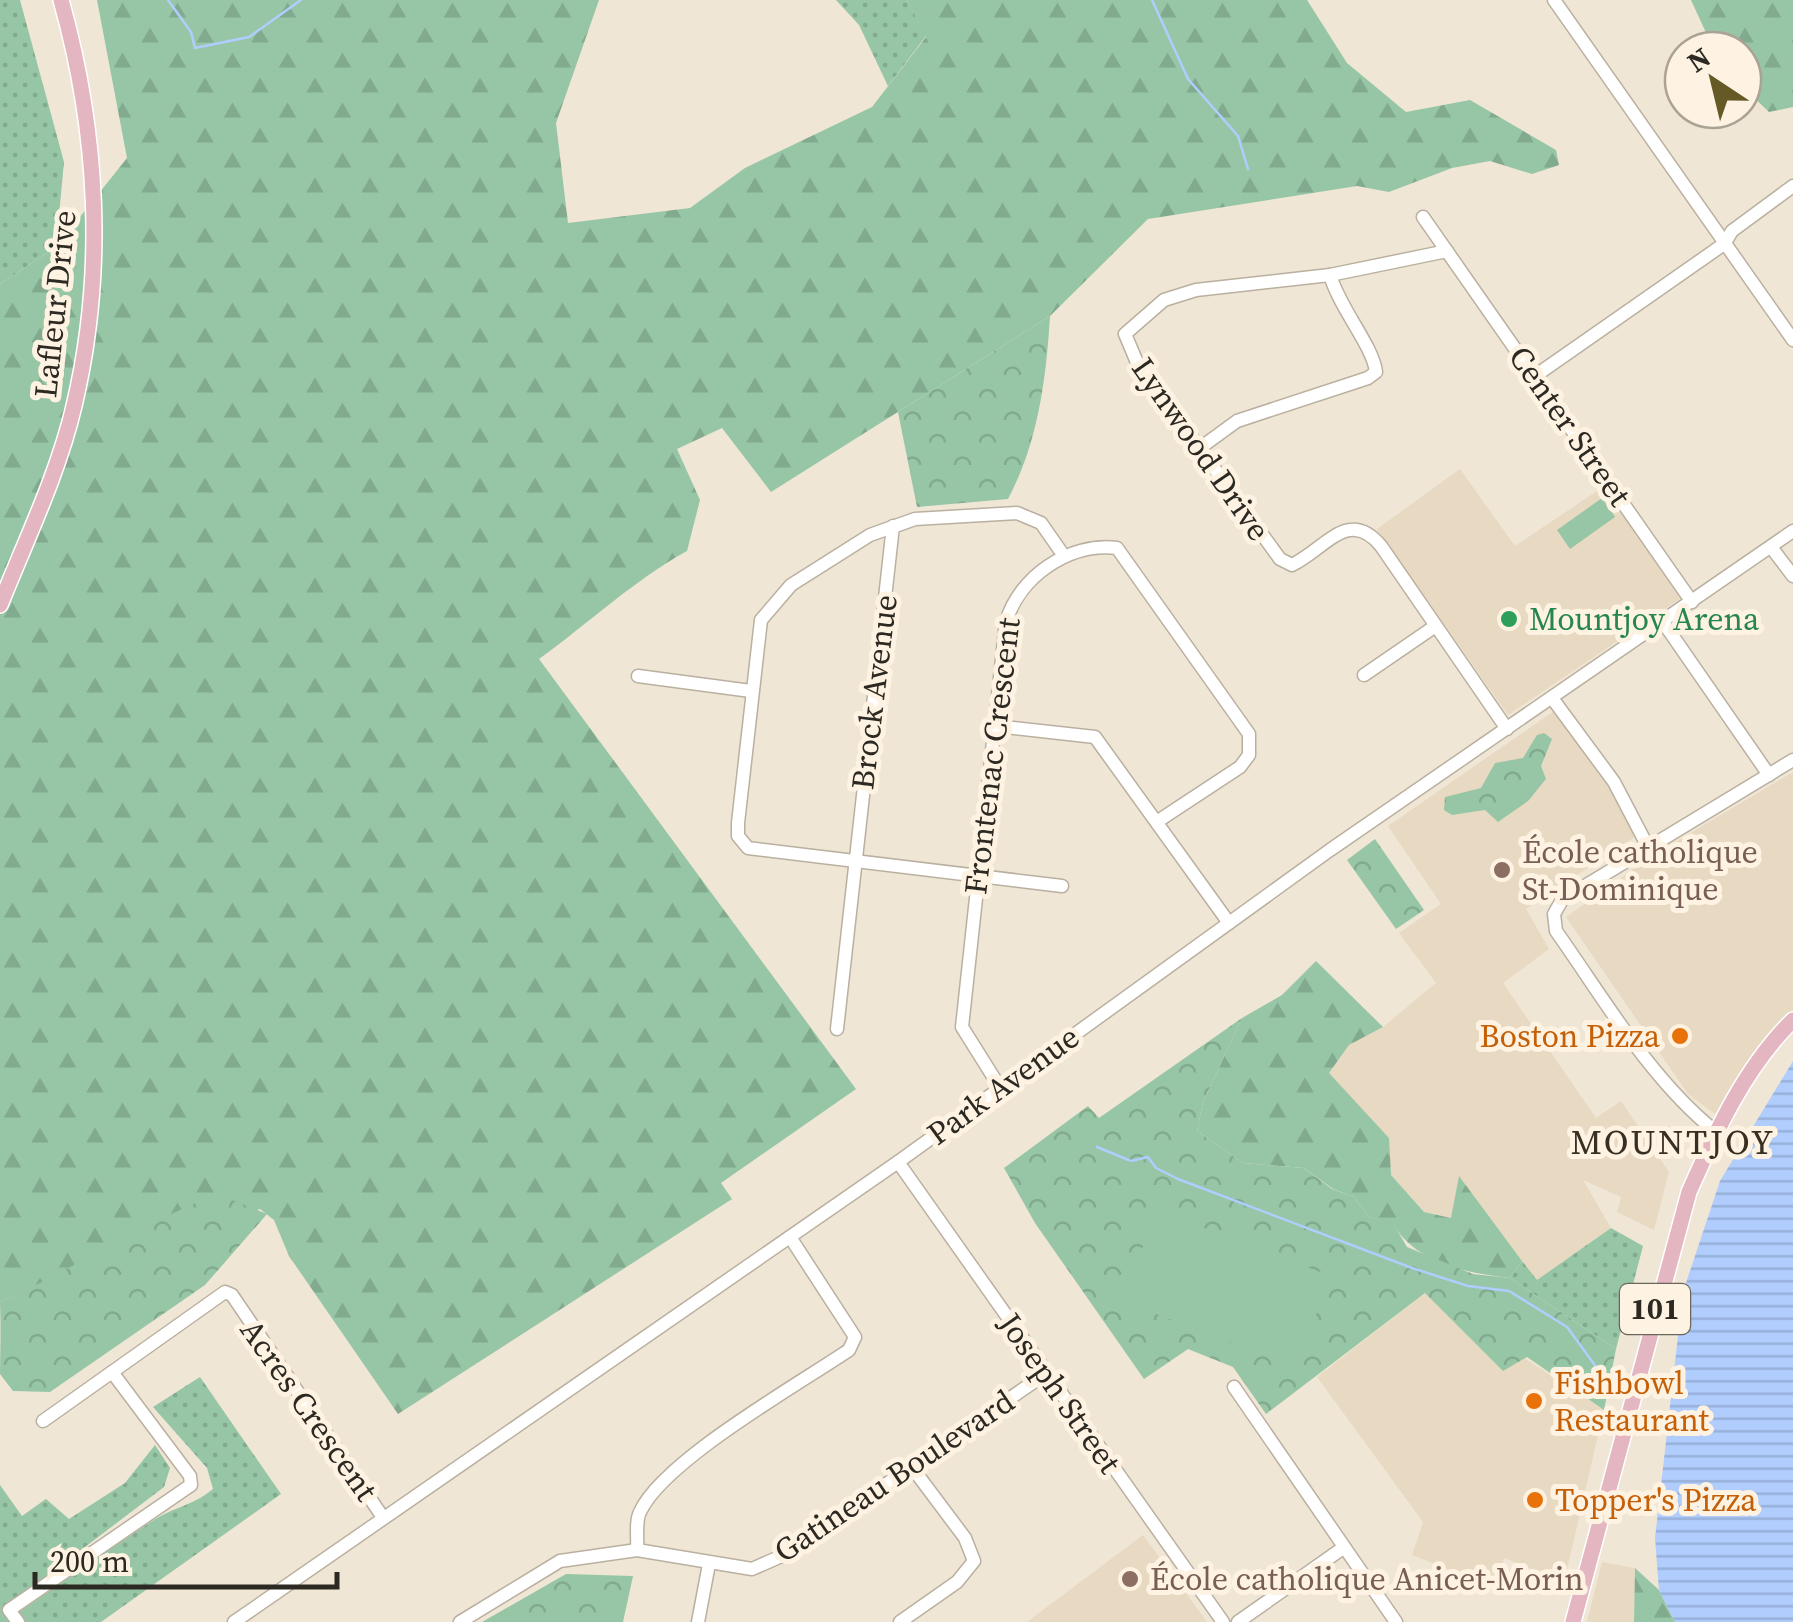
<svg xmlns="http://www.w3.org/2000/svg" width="1793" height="1622" font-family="'Source Serif 4',serif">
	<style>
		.built { fill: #e8d9c2 }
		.grass { fill: url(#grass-dots) }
		.forest { fill: url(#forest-firs) }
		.park { fill: url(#park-crowns) }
		.garden { fill: #96c6a5 }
		.water { fill: url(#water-rules) }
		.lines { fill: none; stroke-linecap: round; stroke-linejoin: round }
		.stream { stroke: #b0cdfe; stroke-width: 2.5 }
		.minor-casing { stroke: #bab0a0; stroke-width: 15 }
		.major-casing { stroke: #fff; stroke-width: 18 }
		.minor { stroke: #fff; stroke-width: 12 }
		.major { stroke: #e3b6c1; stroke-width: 15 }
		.leisure-dot { fill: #2e9e5b; stroke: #fef3e2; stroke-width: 4 }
		.education-dot { fill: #8d6e63; stroke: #fef3e2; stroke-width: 4 }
		.food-dot { fill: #e8710a; stroke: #fef3e2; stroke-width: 4 }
		.labels { text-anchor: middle; stroke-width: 10; stroke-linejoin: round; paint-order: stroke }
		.shield { fill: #fef3e2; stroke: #6b665c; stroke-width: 2.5 }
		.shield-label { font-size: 30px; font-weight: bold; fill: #2c2922 }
		.street-label { font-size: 32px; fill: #2c2922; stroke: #fef3e2 }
		.leisure-label { font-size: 32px; fill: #27864d; stroke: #fef3e2; text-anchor: start }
		.education-label { font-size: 32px; fill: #785e54; stroke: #fef3e2; text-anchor: start }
		.food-label { font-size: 32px; fill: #c56008; stroke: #fef3e2; text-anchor: start }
		.neighbourhood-label { font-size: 35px; letter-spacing: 2.5px; fill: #372f22; stroke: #fef3e2 }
	</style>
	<defs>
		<pattern id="grass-dots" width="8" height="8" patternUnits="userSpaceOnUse" patternTransform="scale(2.5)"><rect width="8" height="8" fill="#96c6a5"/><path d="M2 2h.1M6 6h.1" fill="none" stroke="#81aa8e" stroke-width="1.8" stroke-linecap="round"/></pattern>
		<pattern id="forest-firs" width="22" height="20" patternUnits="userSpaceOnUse" patternTransform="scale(2.5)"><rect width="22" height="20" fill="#96c6a5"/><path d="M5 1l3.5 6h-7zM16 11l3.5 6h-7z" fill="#81aa8e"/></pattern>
		<pattern id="park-crowns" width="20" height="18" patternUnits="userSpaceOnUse" patternTransform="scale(2.5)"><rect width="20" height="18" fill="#96c6a5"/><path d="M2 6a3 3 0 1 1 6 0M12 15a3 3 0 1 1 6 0" fill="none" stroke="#81aa8e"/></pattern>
		<pattern id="water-rules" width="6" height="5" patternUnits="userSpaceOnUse" patternTransform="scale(2.5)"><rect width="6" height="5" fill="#b0cdfe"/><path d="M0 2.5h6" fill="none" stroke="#98b0d9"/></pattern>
	</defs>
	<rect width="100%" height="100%" fill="#f0e6d5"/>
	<g class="built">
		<path d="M1460,469L1515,546L1603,487L1681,598L1508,715L1377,529Z"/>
		<path d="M1554,711L1621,805L1636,836L1526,909L1549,949L1503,983L1596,1118L1621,1101L1669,1172L1654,1230L1617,1212L1621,1197L1583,1180L1611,1228L1536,1281L1459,1178L1452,1218L1424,1212L1391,1175L1329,1073L1349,1045L1383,1027L1436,983L1399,933L1441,904L1388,826Z"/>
		<path d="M1793,772V1010L1766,1036L1715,1114L1688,1094L1566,917L1652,856Z"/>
		<path d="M1425,1293L1604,1410L1564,1582L1504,1558L1496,1588L1412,1555L1423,1522L1317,1377Z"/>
		<path d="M1143,1535L1207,1622H1027Z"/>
		<path d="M1602,1562L1635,1568L1634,1622H1587Z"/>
	</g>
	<g class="grass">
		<path d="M0,0H20L64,162L56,247L0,284Z"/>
		<path d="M836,0H907L926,36L888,86L859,25Z"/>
		<path d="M1611,1228L1643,1246L1616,1349L1510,1278L1522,1261L1537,1280Z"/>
		<path d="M200,1377L281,1494L101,1622H26L19,1612C65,1581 110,1548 157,1518C176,1507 197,1503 213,1489L207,1468L153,1407Z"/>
		<path d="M155,1445L170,1468L164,1487L2,1610L10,1622H0V1485L22,1516L46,1499L69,1519L125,1483Z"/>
	</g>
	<g class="forest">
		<path d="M97,0H599L556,123L568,223L690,208L745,168L872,107L926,37L907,0H1307L1347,63L1406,112L1470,100L1556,150L1559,165L1532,174L1490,161L1452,168L1389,192L1357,186L1148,219L1050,316L771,492L722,428L677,449L700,500L687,551C634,580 589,623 539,659L856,1089L721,1183L732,1199L398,1414L289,1256L274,1220L260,1209L57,1276L1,1302L0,1334V284L56,247L127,158Z"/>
		<path d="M1691,0H1793V107L1769,112L1743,87V50H1714Z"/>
		<path d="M1316,961L1383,1027L1349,1045L1329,1073L1389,1138L1391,1175L1424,1212L1451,1218L1459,1176L1522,1261L1510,1278C1466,1273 1416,1263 1393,1224L1369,1217L1354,1197L1333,1189L1304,1168L1243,1163L1197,1131L1203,1102L1242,1018L1282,995Z"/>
		<path d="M1635,1568L1659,1590L1675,1622H1634Z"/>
	</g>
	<g class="park">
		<path d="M1050,316C1046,380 1038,442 1008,499L917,507L898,412Z"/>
		<path d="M1544,733L1552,739L1541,766L1546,779L1528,801L1498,822L1485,810L1452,815L1444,810L1445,797L1481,788L1495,763L1523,758L1537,735Z"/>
		<path d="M1375,839L1424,910L1396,929L1347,860Z"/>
		<path d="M1242,1018L1203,1102L1197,1131L1243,1163L1304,1168L1332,1189L1354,1197L1369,1217L1393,1223L1407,1247L1473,1274L1510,1278L1616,1349L1604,1410L1527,1357L1503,1371L1425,1293L1266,1414L1233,1367L1188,1349L1144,1379L1035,1223L1004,1168L1088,1106L1099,1118Z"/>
		<path d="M217,1194L267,1214L205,1285L50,1392L13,1391L0,1374L1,1302C75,1268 141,1224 217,1194Z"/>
		<path d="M566,1574L633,1576L623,1622H482Z"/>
	</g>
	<g class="garden">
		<path d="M1602,498L1615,517L1570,549L1557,530Z"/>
		<path d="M1157,1210L1331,1276L1296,1367L1122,1301Z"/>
	</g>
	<path class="water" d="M1793,1061V1622H1675L1659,1590L1655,1538L1683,1292L1720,1181Z"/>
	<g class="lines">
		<g class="stream">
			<path d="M168,0L191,32L195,48L249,37L301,0"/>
			<path d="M1152,0L1188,79L1238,136L1248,169"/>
			<path d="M1097,1147L1131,1161L1148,1157L1156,1168L1178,1179L1412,1268L1468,1286L1509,1291L1567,1327L1602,1375"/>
			<path d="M1660,1393L1673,1397"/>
		</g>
		<defs>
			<g id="minor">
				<path d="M1554,0L1793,340"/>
				<path d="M1423,217L1692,602"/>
				<path d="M1447,251L1330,275L1196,290L1164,300L1125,334L1136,360L1280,559L1292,565C1326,548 1349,507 1381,546L1507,729"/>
				<path d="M1535,376L1724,244L1732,231L1793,186"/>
				<path d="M1200,448L1237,421L1368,378L1376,372C1373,346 1340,309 1330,275"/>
				<path d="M1771,547L1793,576"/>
				<path d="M1663,622L1769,775"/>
				<path d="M1364,675L1434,627"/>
				<path d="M638,676L751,691"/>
				<path d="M1552,698L1614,782L1648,847"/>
				<path d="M996,726L1095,737L1229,923"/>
				<path d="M1062,886L748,848L738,836V823L761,620L791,585L870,535L915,519L1017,513L1041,523L1064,556"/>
				<path d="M837,1029L893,526"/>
				<path d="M999,1086L962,1027L1006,622C1019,577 1069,542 1117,548L1249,734V755L1240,767L1158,821"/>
				<path d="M1716,1132C1649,1078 1605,1000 1556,931L1554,914L1562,900L1793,760"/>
				<path d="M898,1162L1223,1622"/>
				<path d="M1234,1387L1396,1622"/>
				<path d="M43,1421L225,1292L232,1295L382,1516"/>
				<path d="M637,1550C638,1539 635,1522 640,1512C663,1461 799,1384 849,1350L855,1337L790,1237"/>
				<path d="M18,1622L9,1610L191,1485L190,1476L112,1372"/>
				<path d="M234,1622L898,1162L1330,850L1793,531"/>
				<path d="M460,1622L560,1561L637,1550L752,1569L784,1555L1045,1374"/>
				<path d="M698,1622L709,1564"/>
				<path d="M900,1622L957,1582L974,1561L965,1538L911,1466"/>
				<path d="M1238,1622L1343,1548"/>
			</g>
			<g id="major">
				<path d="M0,605C26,540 58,474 74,406C106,271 98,132 61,0"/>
				<path d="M1573,1622L1689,1192C1716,1131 1745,1067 1793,1020"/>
			</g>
		</defs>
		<use href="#minor" class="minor-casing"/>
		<use href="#major" class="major-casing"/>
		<use href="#minor" class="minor"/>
		<use href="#major" class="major"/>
	</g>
	<circle class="leisure-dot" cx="1509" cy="619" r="10"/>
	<g class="education-dot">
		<circle cx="1502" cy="870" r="10"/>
		<circle cx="1130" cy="1579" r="10"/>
	</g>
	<g class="food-dot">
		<circle cx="1680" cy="1036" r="10"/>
		<circle cx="1534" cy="1401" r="10"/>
		<circle cx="1535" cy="1500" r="10"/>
	</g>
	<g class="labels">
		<rect class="shield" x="1620" y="1284" width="70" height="50" rx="8"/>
		<g class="shield-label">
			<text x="1655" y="1319">101</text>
		</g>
		<g class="street-label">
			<text transform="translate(55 304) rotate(-84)" y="11">Lafleur Drive</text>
			<text transform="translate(1570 426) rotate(55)" y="11">Center Street</text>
			<text transform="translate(1201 449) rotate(55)" y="11">Lynwood Drive</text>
			<text transform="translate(874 692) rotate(-83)" y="11">Brock Avenue</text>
			<text transform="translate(992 756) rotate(-83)" y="11">Frontenac Crescent</text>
			<text transform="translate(1003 1085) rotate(-36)" y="11">Park Avenue</text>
			<text transform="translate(1060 1393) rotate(55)" y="11">Joseph Street</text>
			<text transform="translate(309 1410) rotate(55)" y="11">Acres Crescent</text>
			<text transform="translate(894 1476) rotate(-34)" y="11">Gatineau Boulevard</text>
		</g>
		<g class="leisure-label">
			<text x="1529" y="630">Mountjoy Arena</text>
		</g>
		<g class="education-label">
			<text x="1522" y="863">École catholique<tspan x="1522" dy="37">St-Dominique</tspan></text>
			<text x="1150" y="1590">École catholique Anicet-Morin</text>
		</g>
		<g class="food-label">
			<text x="1660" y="1047" text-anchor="end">Boston Pizza</text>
			<text x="1554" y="1394">Fishbowl<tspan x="1554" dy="37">Restaurant</tspan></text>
			<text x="1555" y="1511">Topper's Pizza</text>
		</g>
		<g class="neighbourhood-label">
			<text x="1673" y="1154">MOUNTJOY</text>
		</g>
	</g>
	<g transform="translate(1713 80) rotate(325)"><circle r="48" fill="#fef3e2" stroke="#aaa295" stroke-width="2.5"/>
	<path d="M0-8L18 38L0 25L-18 38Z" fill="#655926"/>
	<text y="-15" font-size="28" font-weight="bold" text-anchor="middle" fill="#2c2922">N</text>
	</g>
	<path d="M35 1572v15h302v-15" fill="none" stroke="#2c2922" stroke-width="5"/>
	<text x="50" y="1572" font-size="30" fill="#2c2922" stroke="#fef3e2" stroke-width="8" paint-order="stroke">200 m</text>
</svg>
